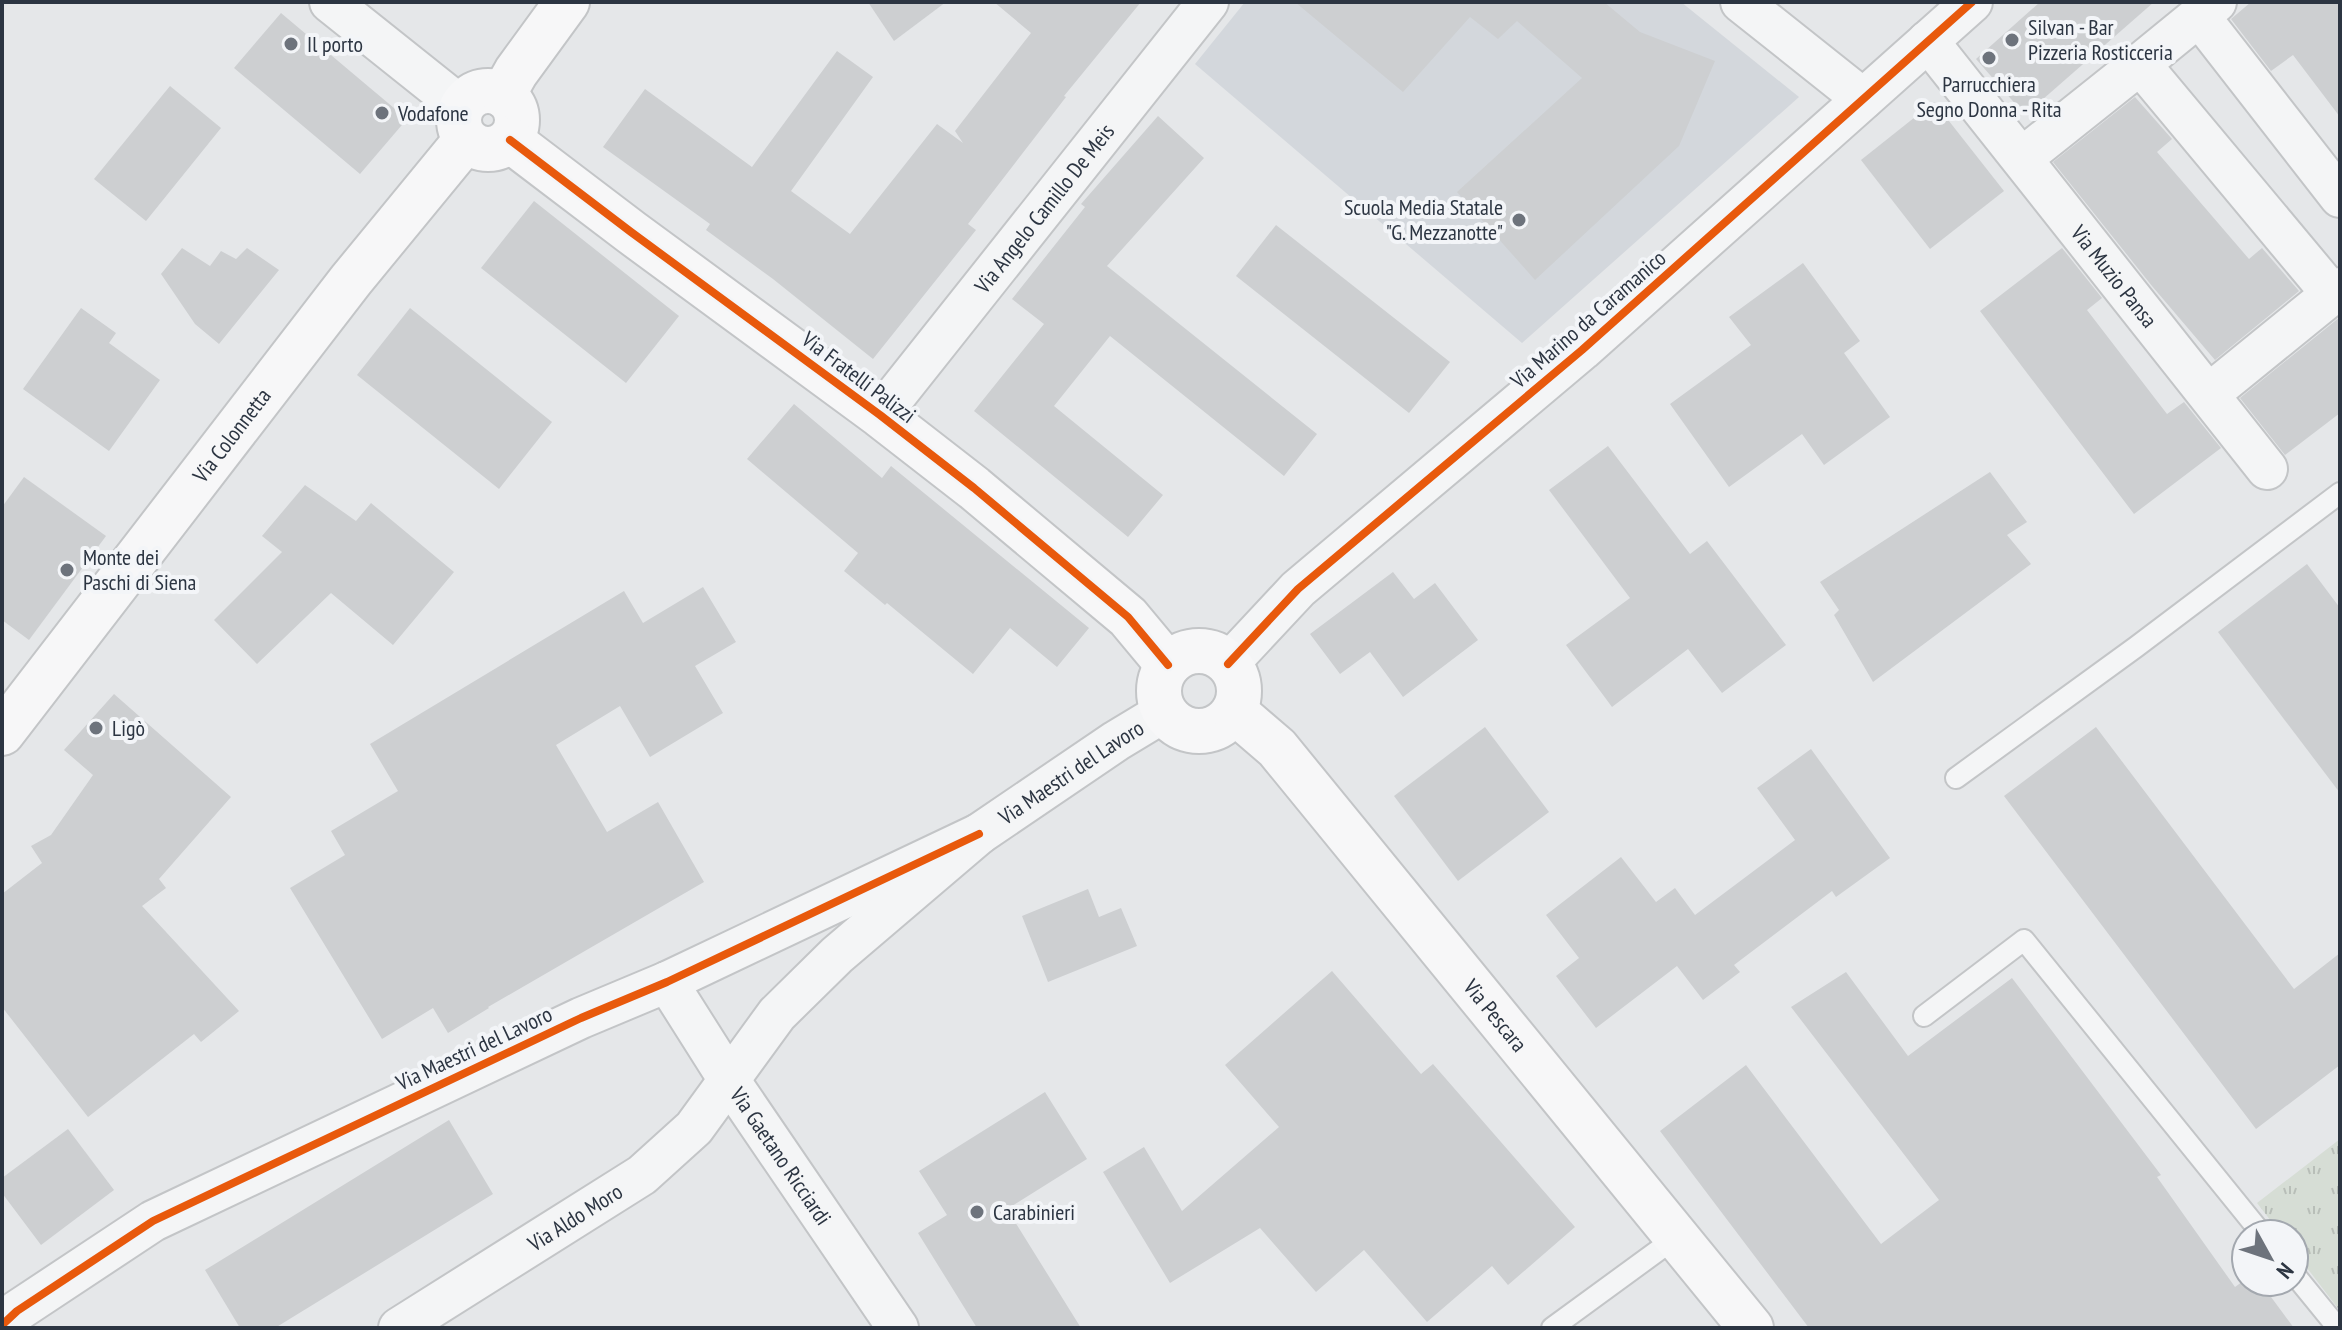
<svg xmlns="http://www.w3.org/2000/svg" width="2342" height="1330" font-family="'PT Sans Narrow',sans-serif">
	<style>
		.built { fill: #d3d7dc }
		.park { fill: url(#park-tufts) }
		.building { fill: #cdcfd1 }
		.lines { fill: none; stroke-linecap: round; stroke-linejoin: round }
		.lane-casing { stroke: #c3c5c7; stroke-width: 24 }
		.street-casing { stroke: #c3c5c7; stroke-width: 44 }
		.secondary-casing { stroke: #c3c5c7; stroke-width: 48 }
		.lane { stroke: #f4f5f6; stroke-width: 20 }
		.street { stroke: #f4f5f6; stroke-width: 40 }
		.secondary { stroke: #f7f7f8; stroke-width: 44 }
		.cycleway-casing { stroke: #f3f5f8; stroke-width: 13 }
		.cycleway { stroke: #e8590c; stroke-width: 8 }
		.poi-dot { fill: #6d737c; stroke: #f3f5f8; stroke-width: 3 }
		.labels { text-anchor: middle; stroke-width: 8; stroke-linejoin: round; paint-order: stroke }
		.poi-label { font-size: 22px; fill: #2c3542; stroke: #f3f5f8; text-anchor: start }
		.street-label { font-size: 22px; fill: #2c3542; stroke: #f3f5f8 }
	</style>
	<defs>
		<pattern id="park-tufts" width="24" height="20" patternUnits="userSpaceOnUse" patternTransform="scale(2)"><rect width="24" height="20" fill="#d6ddd5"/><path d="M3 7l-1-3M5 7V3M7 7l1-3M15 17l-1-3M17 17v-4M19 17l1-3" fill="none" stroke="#b8beb8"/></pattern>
	</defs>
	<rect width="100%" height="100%" fill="#e5e7e9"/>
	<path class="built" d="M1245,2H1681L1799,97L1522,343L1195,64Z"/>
	<path class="park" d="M2340,1139V1311L2294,1251V1234H2281L2257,1203Z"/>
	<g class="building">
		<path d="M868,2H946L894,41Z"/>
		<path d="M994,2H1141L1064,96L1066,97L968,224L976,230L873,359L773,279L706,230L710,224L603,147L645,89L752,167L837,51L873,77L791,191L850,234L937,124L963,143L955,131L1031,33Z"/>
		<path d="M1295,2H1604L1640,32L1715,61L1679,146L1535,280L1457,192L1582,78L1517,21L1498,39L1470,17L1403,92Z"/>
		<path d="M2040,2H2154L2025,115L1976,59Z"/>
		<path d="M2251,2H2340V117L2293,55L2271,71L2231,19Z"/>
		<path d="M281,13L407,119L360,174L234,68Z"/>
		<path d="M170,86L221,128L146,221L94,179Z"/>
		<path d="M2135,97L2172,139L2157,152L2249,259L2262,248L2299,291L2215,360L2152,286L2053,162Z"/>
		<path d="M1934,102L2004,191L1930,249L1861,160Z"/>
		<path d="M1158,116L1204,158L1107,266L1317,434L1284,476L1110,336L1054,406L1163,495L1128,537L974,411L1044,324L1012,299L1085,207L1081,204Z"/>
		<path d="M534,201L679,316L626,383L481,268Z"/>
		<path d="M1276,225L1450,362L1409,413L1236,276Z"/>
		<path d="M182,248L210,266L221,251L236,259L247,248L279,270L219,344L195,324L161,274Z"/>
		<path d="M2062,248L2102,298L2087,310L2167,414L2184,402L2221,448L2134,514L1980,311Z"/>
		<path d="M1803,263L1860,341L1844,353L1890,417L1824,465L1802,434L1729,487L1670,404L1751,345L1729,317Z"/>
		<path d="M81,308L116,333L109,343L160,380L109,451L23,389Z"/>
		<path d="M410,308L552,422L499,489L357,375Z"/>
		<path d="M2340,317V413L2285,455L2240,398Z"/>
		<path d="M794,404L882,478L891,466L1089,628L1057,667L1010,628L973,674L887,603L885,605L844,571L858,553L747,459Z"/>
		<path d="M1608,446L1690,554L1707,541L1786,645L1722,693L1688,649L1612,707L1566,645L1630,598L1549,490Z"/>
		<path d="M1990,472L2027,522L2007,535L2031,564L1873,682L1834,615L1839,610L1820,582Z"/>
		<path d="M24,477L106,536L29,640L2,620V507Z"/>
		<path d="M305,485L356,521L371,503L454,572L393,645L331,593L257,664L214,620L282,552L262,536Z"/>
		<path d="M2307,564L2340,608V793L2218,632Z"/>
		<path d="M1393,572L1414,599L1435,583L1478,640L1403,697L1370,652L1340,674L1310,634Z"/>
		<path d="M703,587L736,642L695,666L723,713L650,757L620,706L556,745L607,832L658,802L704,882L488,1007L489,1008L448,1033L433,1008L382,1039L290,888L345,855L331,831L398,791L370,744L624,591L643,623Z"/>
		<path d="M114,694L231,797L159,879L166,888L142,906L239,1011L201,1042L194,1034L88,1117L2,1007V894L42,863L31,846L51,835L93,775L64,750Z"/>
		<path d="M1485,727L1549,812L1458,881L1394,796Z"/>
		<path d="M2096,727L2294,989L2340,953V1065L2256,1129L2004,796Z"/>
		<path d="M1811,749L1890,858L1836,897L1832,891L1734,965L1740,972L1703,1000L1677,966L1596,1028L1556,976L1579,958L1546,915L1621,857L1656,902L1675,888L1695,915L1795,840L1757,788Z"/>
		<path d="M1088,889L1099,917L1121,908L1137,946L1048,982L1022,916Z"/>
		<path d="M1332,971L1421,1074L1433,1064L1575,1227L1508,1285L1492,1266L1427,1322L1364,1250L1316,1292L1260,1228L1170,1283L1103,1172L1144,1147L1182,1211L1279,1127L1225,1065Z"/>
		<path d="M1846,972L1908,1056L2012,978L2161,1175L2157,1177L2235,1287L2246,1279V1282H2260L2294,1328H1809L1660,1131L1746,1065L1881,1244L1939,1200L1791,1007Z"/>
		<path d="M1045,1092L1087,1159L1007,1209L1081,1328H977L918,1233L947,1215L919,1171Z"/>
		<path d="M449,1120L493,1194L275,1328H240L205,1270Z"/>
		<path d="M68,1129L114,1190L41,1245L2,1193V1178Z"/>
	</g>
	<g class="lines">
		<defs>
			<g id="lane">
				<path d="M1956,778L2136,647L2340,493"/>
				<path d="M1924,1016L2024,940L2262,1234"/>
				<path d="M2294,1274L2338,1328"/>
				<path d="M1552,1328L1678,1236"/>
			</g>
			<g id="street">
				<path d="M330,2L454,101L462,105"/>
				<path d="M1741,2L1863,99"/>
				<path d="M2199,16L2340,197"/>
				<path id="s1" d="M1928,41L2267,469"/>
				<path d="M2140,64L2216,2"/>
				<path d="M2022,158L2140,64L2332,294L2340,288"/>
				<path d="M2209,394L2332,294"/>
				<path id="s2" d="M880,415L1208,2"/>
				<path d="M1228,664L1298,589L1582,350L1972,2"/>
				<path id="s3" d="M667,982L729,1080L898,1328"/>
				<path d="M2,1325L17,1311L153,1221L581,1018L667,982L979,834"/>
				<path id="s4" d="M399,1328L642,1175L694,1128L777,1014L837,955L979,834L1116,741L1164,712"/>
			</g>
			<g id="secondary">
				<circle cx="488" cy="120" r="29"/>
				<path d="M503,95L516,72L567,2"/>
				<path d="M510,140L631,232L880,415L974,488L1128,617L1168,665"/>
				<circle cx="1199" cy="691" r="40"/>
				<path id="s5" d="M1234,711L1277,748L1751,1328"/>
				<path id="s6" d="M2,733L351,280L466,140"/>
			</g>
		</defs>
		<use href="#lane" class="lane-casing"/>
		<use href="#street" class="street-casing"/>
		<use href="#secondary" class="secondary-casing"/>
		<use href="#lane" class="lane"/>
		<use href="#street" class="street"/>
		<use href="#secondary" class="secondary"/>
		<defs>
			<g id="cycleway">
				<path d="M510,140L631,232L880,415L974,488L1128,617L1168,665"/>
				<path d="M1228,664L1298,589L1582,350L1972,2"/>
				<path d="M2,1325L17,1311L153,1221L581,1018L667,982L979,834"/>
			</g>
		</defs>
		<use href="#cycleway" class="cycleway-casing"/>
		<use href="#cycleway" class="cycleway"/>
	</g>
	<g class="poi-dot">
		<circle cx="2012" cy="40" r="8"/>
		<circle cx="291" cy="44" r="8"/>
		<circle cx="1989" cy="58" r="8"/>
		<circle cx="382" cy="113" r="8"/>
		<circle cx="1519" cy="220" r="8"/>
		<circle cx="67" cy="570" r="8"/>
		<circle cx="96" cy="728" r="8"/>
		<circle cx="977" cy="1212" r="8"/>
	</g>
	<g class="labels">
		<g class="poi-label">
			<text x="2028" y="35">Silvan - Bar<tspan x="2028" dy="25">Pizzeria Rosticceria</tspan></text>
			<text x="307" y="52">Il porto</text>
			<text x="1989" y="92" text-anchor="middle">Parrucchiera<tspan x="1989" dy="25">Segno Donna - Rita</tspan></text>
			<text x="398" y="121">Vodafone</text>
			<text x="1503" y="215" text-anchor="end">Scuola Media Statale<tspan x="1503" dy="25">"G. Mezzanotte"</tspan></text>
			<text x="83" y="565">Monte dei<tspan x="83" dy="25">Paschi di Siena</tspan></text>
			<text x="112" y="736">Ligò</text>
			<text x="993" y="1220">Carabinieri</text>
		</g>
		<g class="street-label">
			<text dy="8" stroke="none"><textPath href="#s2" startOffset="264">Via Angelo Camillo De Meis</textPath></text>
			<text dy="8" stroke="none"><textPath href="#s1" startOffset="300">Via Muzio Pansa</textPath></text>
			<text transform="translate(1588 319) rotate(-41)" y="8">Via Marino da Caramanico</text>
			<text transform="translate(859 377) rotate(37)" y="8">Via Fratelli Palizzi</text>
			<text dy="8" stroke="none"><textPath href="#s6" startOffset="376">Via Colonnetta</textPath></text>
			<text dy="8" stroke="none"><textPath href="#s4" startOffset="880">Via Maestri del Lavoro</textPath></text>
			<text dy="8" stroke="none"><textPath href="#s5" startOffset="402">Via Pescara</textPath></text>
			<text transform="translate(474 1048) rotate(-25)" y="8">Via Maestri del Lavoro</text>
			<text dy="8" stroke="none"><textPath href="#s3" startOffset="208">Via Gaetano Ricciardi</textPath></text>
			<text dy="8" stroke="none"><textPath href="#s4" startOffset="208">Via Aldo Moro</textPath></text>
		</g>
	</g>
	<rect width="2342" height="1330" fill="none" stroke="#2c3542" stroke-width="8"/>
	<g transform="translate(2270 1258) rotate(130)"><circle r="38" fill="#f3f5f8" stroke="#a3a8af" stroke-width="2"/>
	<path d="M0-6L14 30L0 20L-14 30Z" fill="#6d737c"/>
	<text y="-12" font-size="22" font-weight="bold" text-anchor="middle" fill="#2c3542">N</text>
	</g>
</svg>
